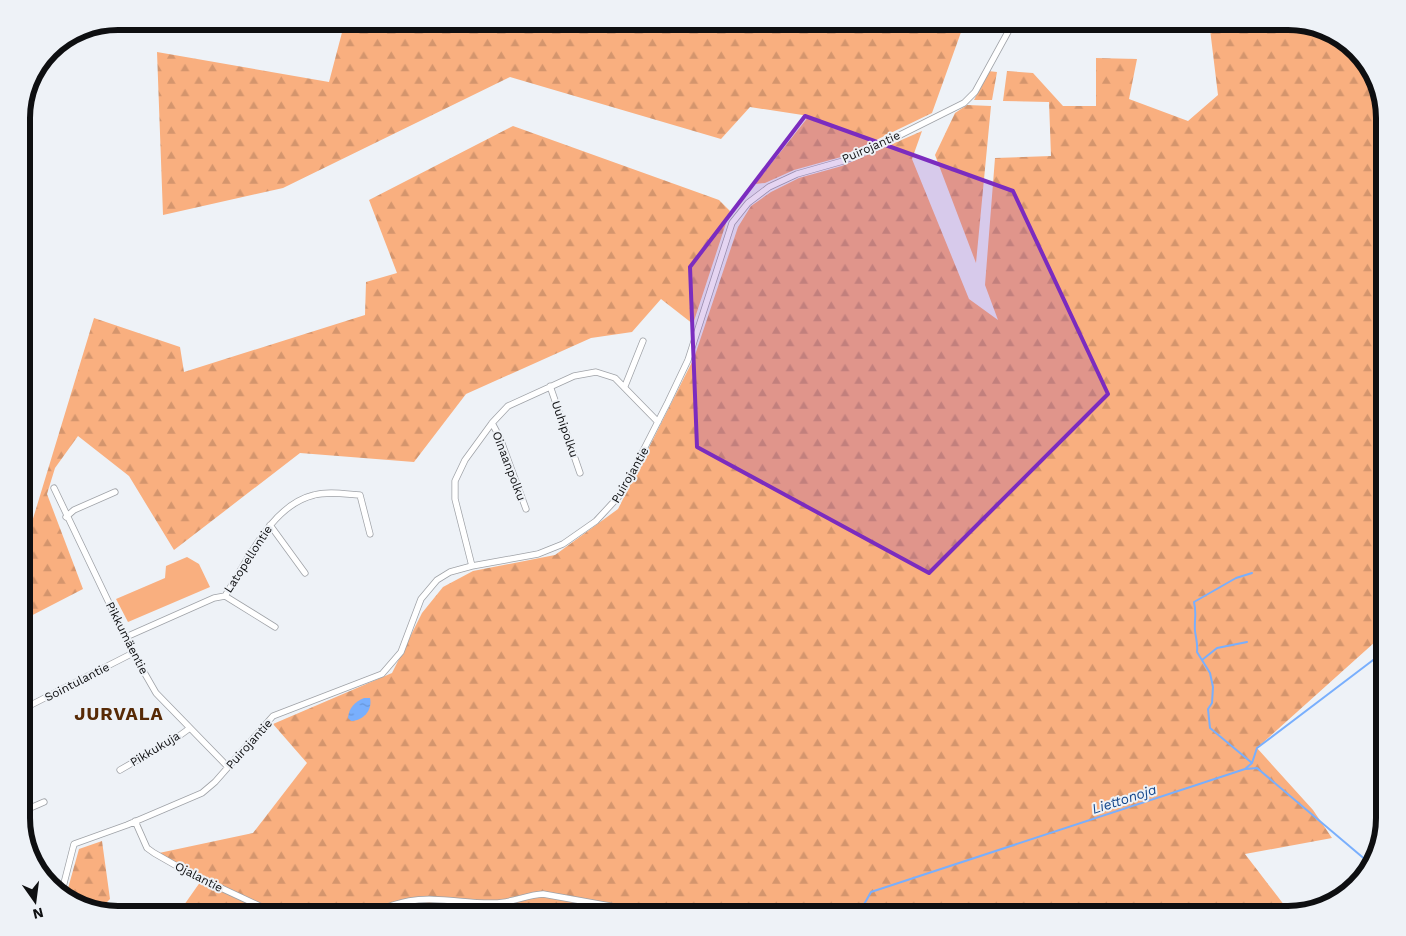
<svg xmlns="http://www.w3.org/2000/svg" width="1406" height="936" viewBox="0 0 1406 936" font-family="'Work Sans',sans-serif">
<defs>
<pattern id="forest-firs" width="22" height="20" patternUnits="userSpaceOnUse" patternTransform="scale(1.25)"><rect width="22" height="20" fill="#f9af7f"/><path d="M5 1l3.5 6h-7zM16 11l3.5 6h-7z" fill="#d4956d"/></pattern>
<pattern id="water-ripples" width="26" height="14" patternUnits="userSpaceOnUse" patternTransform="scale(1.25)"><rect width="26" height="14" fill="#79affd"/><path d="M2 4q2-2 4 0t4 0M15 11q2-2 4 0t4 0" fill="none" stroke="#6795d8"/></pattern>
</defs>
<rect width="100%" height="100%" fill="#eef2f7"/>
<path fill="url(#forest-firs)" d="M345 21H965L932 113 841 157 794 170 765 183 755 184 809 116 750 107 721 139 510 77 283 188 163 215 157 52 329 82Z
M1209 21H1288L1342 38 1375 75 1385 117V633L1257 748 1313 810 1332 838 1245 854 1291 914 422 915 416 909 394 915H177L203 878 159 853 253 833 307 763 273 724 392 673 422 613 443 587 473 571 555 555 618 509 694 358 738 227 751 206 771 192 799 178 842 166 922 131 912 159 969 299 998 320 985 285 995 158 1051 156 1049 102 1003 101 1007 71 1033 73 1063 106H1096V58L1137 59 1129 99 1188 121 1218 95Z
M988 71 997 72 992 100H974Z
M967 105 991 106 976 263 935 155 955 113Z
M513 126 719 200 730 211 693 324 661 299 632 332 591 338 466 394 414 462 300 453 174 550 129 476 78 436 55 468 47 494 83 589 21 621V530L32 522 94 318 180 347 184 372 365 315 366 282 397 273 369 200Z
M102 841 110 899 100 909 65 899 79 849Z
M151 904 168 915H138Z"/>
<path fill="#f9af7f" d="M187 557 199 564 210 587 128 622 116 599 165 578 166 566Z"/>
<path fill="url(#water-ripples)" d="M364 698H370C373 711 362 721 351 721L348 718C349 707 355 702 364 698Z"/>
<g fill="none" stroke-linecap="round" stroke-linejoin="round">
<path stroke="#79affd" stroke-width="2" d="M1252 573 1236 578 1194 602C1197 614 1194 620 1195 631 1196 639 1198 644 1197 652L1210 673 1213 687 1212 703 1208 709 1210 728 1252 763
M1202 660 1217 648 1247 642
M1246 769 1257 768 1367 861V873
M841 915 862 908 871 892 1245 769 1252 763 1257 748 1385 651"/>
<g stroke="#9fa2a7" stroke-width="7">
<path id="minor" d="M550 386 580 473
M625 386 643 341
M492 423 500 438 526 509
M54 488 133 653 156 693 228 767
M66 517 74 510 115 492
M270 525 305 573
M472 566 455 499V481L465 460 492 423 508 406 574 376 596 372 615 378 658 422
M225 596 275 627
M126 637 214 598 225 596C247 562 271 505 314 495 328 491 345 494 360 495L370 534
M21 710 133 653
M120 770 179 736 190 728
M21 812 44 802
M135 821 147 848 154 853 189 873 279 915
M61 895 74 844 127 825 202 793 215 782 273 716 382 674 401 652 421 599 437 580 450 572 472 566 538 554 563 544 596 521 621 494 668 402 688 360 732 223 748 203 769 187 797 174 843 161 880 145 964 103 975 92 1014 21
M364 915C379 910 393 904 409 901 436 896 466 904 494 903 512 903 526 895 543 894L627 909 645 915"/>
</g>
<use href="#minor" stroke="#fff" stroke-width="5.5"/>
</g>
<path fill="#7b2cbf" fill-opacity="0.2" stroke="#7b2cbf" stroke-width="4" stroke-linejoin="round" d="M805 116 1013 191 1108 394 929 573 697 447 690 267Z"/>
<g text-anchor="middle" stroke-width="4" stroke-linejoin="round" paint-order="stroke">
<g font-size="12" fill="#0e0f11" stroke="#eef2f7">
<text transform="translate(871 147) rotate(-24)" y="4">Puirojantie</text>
<text transform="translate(565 429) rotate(71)" y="4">Uuhipolku</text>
<text transform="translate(509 466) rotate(69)" y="4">Oinaanpolku</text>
<text transform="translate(630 475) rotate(-60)" y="4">Puirojantie</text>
<text transform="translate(248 559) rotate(-57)" y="4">Latopellontie</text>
<text transform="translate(127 638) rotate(63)" y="4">Pikkumäentie</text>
<text transform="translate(77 682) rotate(-27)" y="4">Sointulantie</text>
<text transform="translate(249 744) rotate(-48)" y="4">Puirojantie</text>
<text transform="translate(155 749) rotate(-31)" y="4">Pikkukuja</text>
<text transform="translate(199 877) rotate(27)" y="4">Ojalantie</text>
</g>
<g font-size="14" font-style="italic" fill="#14478b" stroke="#eef2f7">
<text transform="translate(1124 799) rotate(-18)" y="5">Liettonoja</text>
</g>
<g font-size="18" font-weight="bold" letter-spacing="1" fill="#572a06" stroke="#eef2f7">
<text x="119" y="720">JURVALA</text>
</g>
</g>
<path d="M0 0H1406V936H0ZM118 30H1288A88 88 0 0 1 1376 118V818A88 88 0 0 1 1288 906H118A88 88 0 0 1 30 818V118A88 88 0 0 1 118 30Z" fill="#eef2f7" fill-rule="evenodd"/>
<path fill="none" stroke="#0e0f11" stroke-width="6" d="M118 30H1288A88 88 0 0 1 1376 118V818A88 88 0 0 1 1288 906H118A88 88 0 0 1 30 818V118A88 88 0 0 1 118 30Z"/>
<g transform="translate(35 901) rotate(166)" stroke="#eef2f7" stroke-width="4" paint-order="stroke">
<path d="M0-4L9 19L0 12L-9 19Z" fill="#0e0f11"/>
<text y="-8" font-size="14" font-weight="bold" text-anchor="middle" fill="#0e0f11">N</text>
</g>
</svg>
